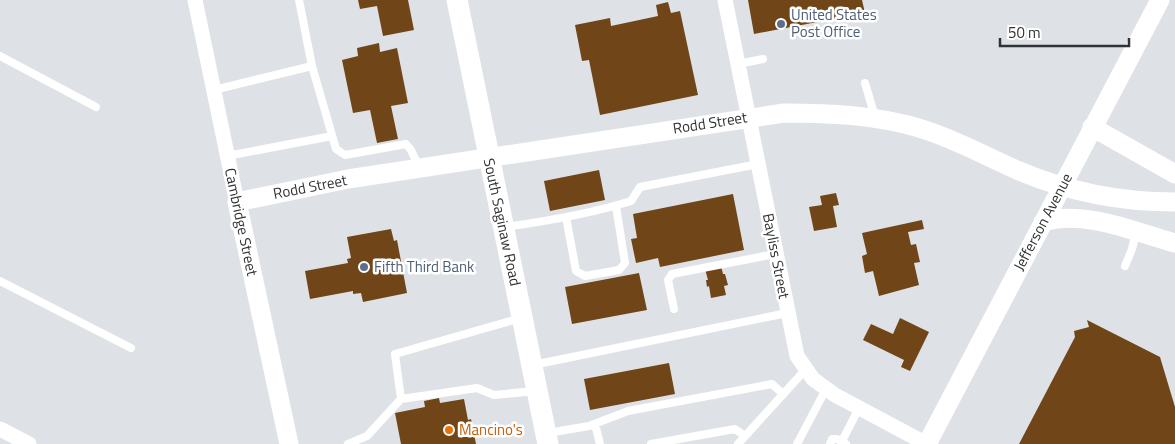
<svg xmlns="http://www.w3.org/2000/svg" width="1175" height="444" viewBox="0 0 1175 444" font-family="'Titillium Web',sans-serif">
<rect width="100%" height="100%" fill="#dee2e7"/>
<path fill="#704518" d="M358 0H408L414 30 383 36 377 6 360 9Z
M748 0H862L865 13 754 34Z
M668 2 671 13 680 11 698 95 600 115 589 60 582 61 575 25 610 18 611 26 658 16 656 5Z
M379 43 380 52 397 48 408 103 391 106 398 139 377 143 370 110 353 113 342 60 358 56 357 48Z
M599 170 605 200 550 211 544 181Z
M836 193 839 205 833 206 837 227 814 231 809 207 822 205 820 196Z
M733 194 744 250 660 267 658 258 636 263 631 239 637 238 633 214Z
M922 220 924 229 908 232 911 245 916 244 920 262 914 263 919 285 879 296 873 271 865 273 862 256 867 254 862 233Z
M391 229 394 241 397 240 407 293 363 302 361 293 353 294V291L310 299 305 271 348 263 347 259 351 258 347 237Z
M721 266 723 274H725L728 285 724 286 726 295 711 298 709 286 707 287 706 280H708L705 269Z
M639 273 647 310 572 324 565 287Z
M900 318 929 332 910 371 901 367 904 360 863 340 871 324 893 334Z
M1087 320 1160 357 1175 407V444H1019L1075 337 1074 331 1089 327Z
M669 363 675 394 590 410 584 379Z
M439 398 440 403 464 399 468 420 471 419 476 444H401L395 413 425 407 424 401Z"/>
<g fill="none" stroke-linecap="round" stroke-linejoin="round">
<path stroke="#fff" stroke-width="8" d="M299 0 312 66
M0 56 96 107
M738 64 763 59
M865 83 875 117
M214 90 312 66 336 149 345 155 406 144 411 150 419 167
M227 156 332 136
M566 217 576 271 585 276 619 270 625 263 616 206
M505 227C548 221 590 214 631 201L640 187 758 164
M1125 266 1132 249 1136 232
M0 281 131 348
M674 309 668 280 672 274 775 254
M521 318 395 354 401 399 477 388 494 395 535 391
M533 365 787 313
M595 424 600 444
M548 433 589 426 628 411 772 384 783 394
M842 441 859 408
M348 444 367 436 401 399
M651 444 735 429 745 436
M738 444 806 369
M797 444 826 389
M830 444 832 439H837L846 444"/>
<path stroke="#fff" stroke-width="15" d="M195 0 237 202
M725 0 797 356 813 379 835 395 927 444
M0 429 29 444"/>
<path stroke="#fff" stroke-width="19" d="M1092 127 1175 174
M1043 222C1084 209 1135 232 1175 243
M289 444 237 202 348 179 784 113C830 113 875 115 919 128 953 138 985 156 1017 170 1068 192 1119 202 1175 202
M927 444 1160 0"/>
<path stroke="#fff" stroke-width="21" d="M457 0 548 444"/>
</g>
<g fill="#5c6f8a" stroke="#fff" stroke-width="2">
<circle cx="781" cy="24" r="5"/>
<circle cx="364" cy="267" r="5"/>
</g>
<circle fill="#e8710a" stroke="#fff" stroke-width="2" cx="449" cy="430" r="5"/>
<g text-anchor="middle" stroke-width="5" stroke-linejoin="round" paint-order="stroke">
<g font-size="15" fill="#4e5e75" stroke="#fff" text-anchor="start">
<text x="791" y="20">United States<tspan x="791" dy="17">Post Office</tspan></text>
<text x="374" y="272">Fifth Third Bank</text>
</g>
<g font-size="15" fill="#313234" stroke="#fff">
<text transform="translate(710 123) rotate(-9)" y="5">Rodd Street</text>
<text transform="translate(310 187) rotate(-11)" y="5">Rodd Street</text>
<text transform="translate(241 222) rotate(78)" y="5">Cambridge Street</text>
<text transform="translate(502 222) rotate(78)" y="5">South Saginaw Road</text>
<text transform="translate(1043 222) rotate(-62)" y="5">Jefferson Avenue</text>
<text transform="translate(776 256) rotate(79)" y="5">Bayliss Street</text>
</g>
<g font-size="15" fill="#c56008" stroke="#fff" text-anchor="start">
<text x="459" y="435">Mancino's</text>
</g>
</g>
<path d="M1000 38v8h129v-8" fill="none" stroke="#313234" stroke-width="2.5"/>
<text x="1008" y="38" font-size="15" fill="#313234" stroke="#ffffff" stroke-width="4" paint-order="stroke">50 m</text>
</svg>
